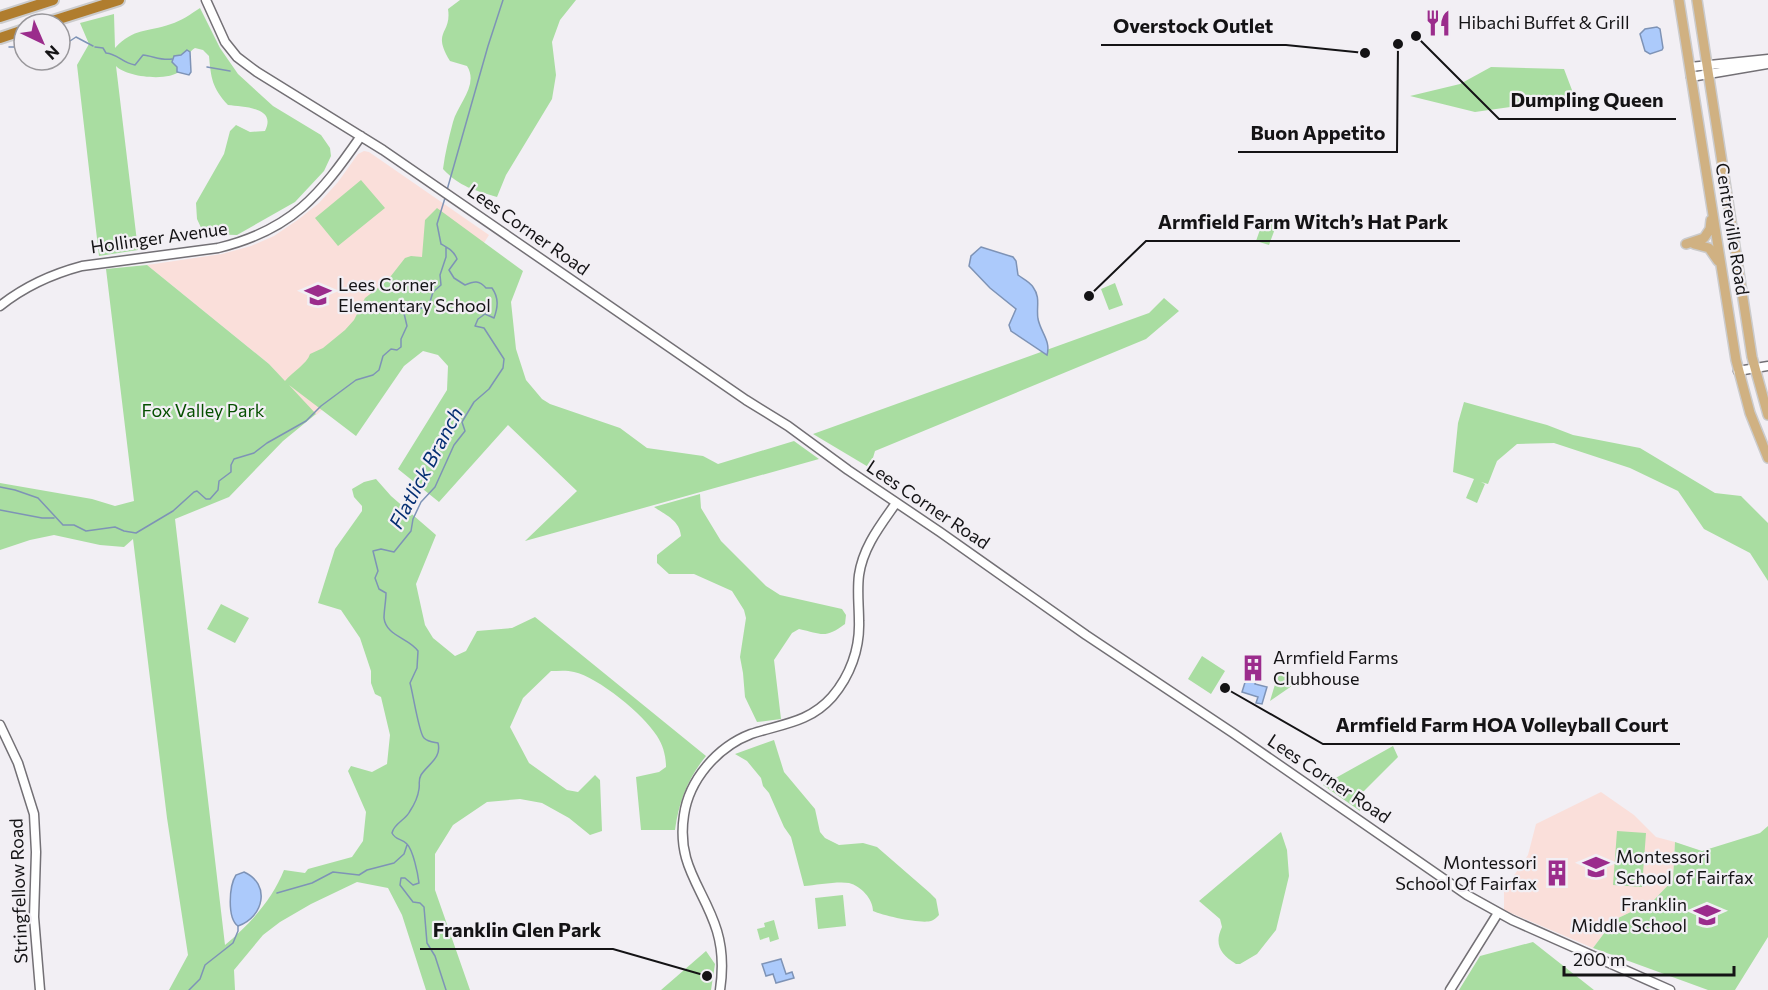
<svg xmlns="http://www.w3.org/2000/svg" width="1768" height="990" viewBox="0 0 1768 990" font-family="Commissioner,sans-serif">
<rect width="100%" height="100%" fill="#f2eff4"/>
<path fill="#fadfda" d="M364 151 369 152 489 235 422 340 349 388 316 415 269 364 147 265 222 254 251 246 274 236 299 219 319 203 338 182 358 154Z
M1601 792 1634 815 1656 837 1675 842 1673 880 1652 902 1614 920 1593 948 1504 910V890L1528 855 1536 824Z"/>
<path fill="#a9dda1" d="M460 0H576L560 20 552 42 556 75 552 99 506 175 497 197C474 190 460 187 443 169 445 153 449 137 453 122 458 104 479 85 467 66L450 61C431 30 452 35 448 9Z
M200 8 220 48 238 74 273 106 321 135 330 148 331 156 324 171 295 202 237 235 204 234 197 219 196 203 224 154 230 131 236 125 250 132 265 131C277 107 244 107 228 105 212 88 211 78 209 56L203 50 195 48C184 55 188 64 180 71 168 82 126 77 116 66L138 250 99 256 77 65 89 44 80 23 114 14 115 48C135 27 146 33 171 24 181 21 191 14 200 8Z
M1491 67 1564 69 1575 98 1475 112 1410 96 1460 84Z
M361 180 385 208 338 246 315 218Z
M437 208 523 271 511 302 516 349 526 380 542 399 550 404 620 428 647 448 703 456 718 464 794 441 819 459 525 541 577 491 508 425 439 502 398 469 447 390 448 366 438 355 423 351 404 366 356 436 289 385 316 414 283 441 229 497 175 519 225 945C250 924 272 900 284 870L305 873 308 869 352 857 363 841 366 812 348 771 351 766 372 772 387 764 390 735 381 697 375 694 371 683V671L360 638 341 610 318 603 335 549 362 511V506L354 497 352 489 364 482 376 479 391 496 436 535 416 584 425 625 433 638 455 656 466 651 477 631 512 628 535 617 706 756C688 778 679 801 675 830H641L636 777 659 772 666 767C666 756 663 745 657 736 644 715 598 677 574 672 567 670 558 671 551 671L523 698 510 727 529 763 567 790 578 792 595 775 600 780 602 831 590 835 569 818 542 803 520 799 487 802 453 825 435 854V890L470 990H426L402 915 388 888 357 882 311 904 280 922 263 935 234 970 235 990H169L188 955 167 818 133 539 124 547 100 545 54 535 30 540 0 550V483L92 499 115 506 134 501 106 269 147 265 269 364 285 381C292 372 307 364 310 354L323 348 345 330 354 320 365 298 387 281 405 258 411 256 422 257 425 220Z
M1263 221 1276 226 1269 245 1256 241Z
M1115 283 1123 305 1109 310 1101 289Z
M1164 298 1179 311 1146 339 875 451 870 468 813 434 1149 313Z
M1464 402 1547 425 1573 435 1640 448 1715 493 1741 496 1768 523V581L1750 553 1704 529 1678 491 1630 468 1554 443 1517 444 1497 461 1488 484 1481 482 1485 484 1477 503 1466 498 1474 479 1453 472 1458 423Z
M700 494 701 508 721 541 766 586 780 595 842 609 846 615 845 624C825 639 822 634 799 629L792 633 774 660 781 719 757 722 745 697 743 673 740 657 746 618 744 610 732 591 694 574H669L657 563V555L681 536C680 521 666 515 654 507Z
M221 604 249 618 235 643 207 629Z
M1202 656 1225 671 1211 694 1188 679Z
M1279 671 1300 677 1299 681 1270 701Z
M774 740 784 772 815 809 820 832 825 838 839 845 863 843 877 847 930 893 936 899 939 915C937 917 934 920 931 921 921 924 884 916 873 911 873 899 861 886 849 883 838 881 816 885 804 886L791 837 784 827 769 793 763 786 761 778 747 761 735 754Z
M1393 746 1398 757 1363 792 1360 811 1323 785Z
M1768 826V937L1735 990H1708L1593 948 1614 920 1652 902 1673 880 1675 842 1702 851 1760 833Z
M1617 831 1646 833 1642 887 1613 885Z
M1281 832 1287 850 1289 876 1276 930 1257 954 1240 964H1236C1220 954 1214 944 1222 927L1220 919 1199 901Z
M843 895 846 926 818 929 815 898Z
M774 920 779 939 770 942 769 937 760 940 757 929 765 927 764 923Z
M1533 942 1594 990H1459L1480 956Z
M706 951 715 964 711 990H661Z"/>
<path fill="#accafb" stroke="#7e93b6" stroke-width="1.5" d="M1657 27 1660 29 1663 48 1662 50 1650 54 1645 51 1640 34 1645 29Z
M187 50 190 52 191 72 189 75 177 72V67L172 62 174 56 181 55Z
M981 247 1013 257 1016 261 1018 275C1023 279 1029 281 1033 287 1041 298 1036 307 1038 319 1041 333 1051 341 1047 355L1011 331 1009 325 1016 309 990 288 969 266 971 256Z
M1247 676 1256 679 1255 684 1267 687 1262 704 1256 703 1258 697 1242 692Z
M244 872C271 884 264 917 238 926 227 918 229 886 236 875Z
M781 959 786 974 792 972 794 978 776 983 773 974 766 976 762 964Z"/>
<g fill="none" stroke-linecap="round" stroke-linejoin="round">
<path stroke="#7e93b6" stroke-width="1.5" d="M60 41H70L76 37 93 46
M9 47H24
M95 47 103 48 106 53C118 54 122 63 135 65L143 55C153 56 162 61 172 59
M207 67 230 71
M447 190 488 46 503 0
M445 198 437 224 441 244C448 248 454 251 457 259L449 270 454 278 465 285C474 281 479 280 486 288H492C499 298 498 307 494 318L485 314 478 319 475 326 484 328 504 359 503 368 489 389 474 402 462 422 465 431 454 445 435 487 421 502 413 519 411 531 394 552 381 549 373 551 378 571 375 578 379 589 386 593C386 601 384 610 384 618 386 636 409 638 418 651L417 668 410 683C413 693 419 734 424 738 428 742 433 742 438 743 442 758 428 764 421 775 418 780 420 784 419 789 418 796 414 805 410 811 406 820 394 823 392 833 396 841 402 838 407 844 413 850 418 874 419 883L413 885 405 878H401L400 885 413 902 420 903 424 907 427 943 435 956 446 990
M0 487 15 490 38 498 63 525H74L86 531 115 527 124 531 136 533 173 511 194 492 197 491 206 499H210L218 490 219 481 231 472V465L234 459 254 453 267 443 306 421 321 406 356 380 373 375 379 370 383 356 391 349 397 350 401 347V339L407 326 403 309 408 305 419 309 429 305 433 292 441 285 440 275 446 257V247
M0 510 42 518H54
M277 893 312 883 333 872 359 875 367 870 394 863 404 854 407 845
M189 990 200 979 205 965 233 943 238 931V926"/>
<g stroke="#737075" stroke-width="11">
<path id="secondary" d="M206 0 225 42 237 57 257 72 383 150 746 400 788 426 848 470 940 532 1086 635 1233 733 1467 895 1512 920 1670 990
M1690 67 1768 59
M1691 77 1768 64
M0 306C25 286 52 274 82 266L218 248C292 230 320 195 361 136
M1738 371 1768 366
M0 725 18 763 34 814 36 852 34 917 40 990
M720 990C723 970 723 951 717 931 704 888 676 866 684 815 689 780 717 747 751 734 781 724 809 723 832 697 850 676 860 649 859 621 859 606 857 591 859 575 863 547 880 526 896 503
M1450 990 1498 913"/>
</g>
<g stroke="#cbcbcc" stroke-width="12">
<path id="primary" d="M1679 0 1736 360 1750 413 1768 458
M1697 0 1752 357 1768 415
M1686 244 1704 238 1710 229 1711 220
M1694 244 1709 248 1718 261"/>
</g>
<g stroke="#cbcbcc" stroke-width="14">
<path id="highway" d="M0 17 53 0
M43 24 119 0
M0 38 24 30"/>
</g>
<use href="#secondary" stroke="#fff" stroke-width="8"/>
<use href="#primary" stroke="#d0b182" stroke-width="9"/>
<use href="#highway" stroke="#b07d2e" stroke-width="10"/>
</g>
<defs>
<g id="restaurant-bare" transform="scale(2.07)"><path d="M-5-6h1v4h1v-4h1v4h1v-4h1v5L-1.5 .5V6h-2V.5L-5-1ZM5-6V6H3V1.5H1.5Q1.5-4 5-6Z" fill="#9b2c8c" stroke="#f2eff4" stroke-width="2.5" paint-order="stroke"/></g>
<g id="school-bare" transform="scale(2.07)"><path d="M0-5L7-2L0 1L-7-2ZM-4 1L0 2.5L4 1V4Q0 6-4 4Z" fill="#9b2c8c" stroke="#f2eff4" stroke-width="2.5" paint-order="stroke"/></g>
<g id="building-bare" transform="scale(2.07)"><path d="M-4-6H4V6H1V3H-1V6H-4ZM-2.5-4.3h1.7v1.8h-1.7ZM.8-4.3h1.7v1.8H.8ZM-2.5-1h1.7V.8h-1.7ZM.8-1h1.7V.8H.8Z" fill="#9b2c8c" stroke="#f2eff4" stroke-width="2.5" paint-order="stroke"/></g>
</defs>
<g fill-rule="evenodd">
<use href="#restaurant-bare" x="1438" y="23"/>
<use href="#school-bare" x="318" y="295"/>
<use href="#building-bare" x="1253" y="668"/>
<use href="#school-bare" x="1596" y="867"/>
<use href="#building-bare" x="1557" y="873"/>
<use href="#school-bare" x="1707" y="915"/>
</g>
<g text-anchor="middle" stroke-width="4.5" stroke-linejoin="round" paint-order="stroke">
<g font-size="18" fill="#141315" stroke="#f2eff4" text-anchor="start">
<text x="1458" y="29">Hibachi Buffet &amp; Grill</text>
<text x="338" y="291">Lees Corner<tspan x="338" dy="21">Elementary School</tspan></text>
<text x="1273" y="664">Armfield Farms<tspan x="1273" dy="21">Clubhouse</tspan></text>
<text x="1616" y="863">Montessori<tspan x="1616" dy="21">School of Fairfax</tspan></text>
<text x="1537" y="869" text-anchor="end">Montessori<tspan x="1537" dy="21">School Of Fairfax</tspan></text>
<text x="1687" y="911" text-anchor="end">Franklin<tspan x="1687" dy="21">Middle School</tspan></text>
</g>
<g font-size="18" fill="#141315" stroke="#f2eff4">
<text transform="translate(1732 229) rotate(81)" y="6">Centreville Road</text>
<text transform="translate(528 230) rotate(35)" y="6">Lees Corner Road</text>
<text transform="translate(159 238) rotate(-8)" y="6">Hollinger Avenue</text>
<text transform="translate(928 505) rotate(34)" y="6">Lees Corner Road</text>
<text transform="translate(1329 779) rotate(34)" y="6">Lees Corner Road</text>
<text transform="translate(19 891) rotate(-92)" y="6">Stringfellow Road</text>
</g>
<g font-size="18" fill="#064f00" stroke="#f2eff4">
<text x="203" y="417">Fox Valley Park</text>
</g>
<g font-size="20" font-style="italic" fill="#052f73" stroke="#f2eff4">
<text transform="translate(426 468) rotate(-62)" y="7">Flatlick Branch</text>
</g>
</g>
<path fill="none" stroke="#141315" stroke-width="2" d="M1365 53L1286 45H1101M1416 36L1499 119H1676M1398 44L1397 152H1238M1089 296L1146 241H1460M1225 688L1323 744H1680M707 976L613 949H420"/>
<g fill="#141315" stroke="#f2eff4" stroke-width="2">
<circle cx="1365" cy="53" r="6"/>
<circle cx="1416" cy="36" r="6"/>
<circle cx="1398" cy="44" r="6"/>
<circle cx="1089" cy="296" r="6"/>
<circle cx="1225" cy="688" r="6"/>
<circle cx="707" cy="976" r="6"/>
</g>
<g font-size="20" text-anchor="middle" font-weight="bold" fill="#141315" stroke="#f2eff4" stroke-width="4.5" stroke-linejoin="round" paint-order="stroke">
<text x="1193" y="33">Overstock Outlet</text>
<text x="1587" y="107">Dumpling Queen</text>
<text x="1318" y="140">Buon Appetito</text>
<text x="1303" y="229">Armfield Farm Witch’s Hat Park</text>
<text x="1502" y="732">Armfield Farm HOA Volleyball Court</text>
<text x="517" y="937">Franklin Glen Park</text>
</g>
<g transform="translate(42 42) rotate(136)"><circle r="28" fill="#f2eff4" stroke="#99979b" stroke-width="1.5"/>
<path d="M0-4.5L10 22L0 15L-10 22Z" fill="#9b2c8c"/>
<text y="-9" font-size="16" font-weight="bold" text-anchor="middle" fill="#141315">N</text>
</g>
<path d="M1564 966v9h170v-9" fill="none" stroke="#141315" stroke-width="3"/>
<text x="1573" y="966" font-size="18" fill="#141315" stroke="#f2eff4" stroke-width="4.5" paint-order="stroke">200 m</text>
</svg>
